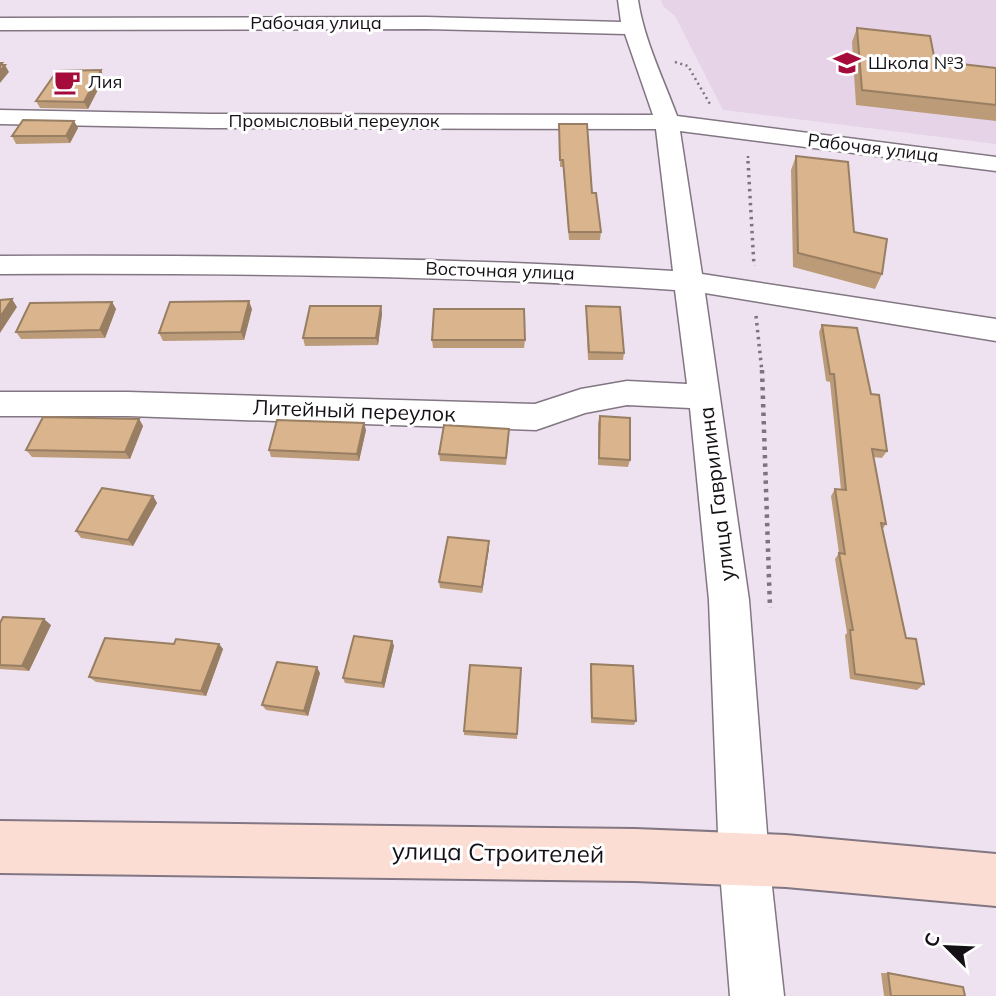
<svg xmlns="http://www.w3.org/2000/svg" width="996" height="996" viewBox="0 0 996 996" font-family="Mulish,sans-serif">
<rect width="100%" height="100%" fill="#efe2f0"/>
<path fill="#e6d3e7" d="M661 0H996V144L723 110 675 16 663 6Z"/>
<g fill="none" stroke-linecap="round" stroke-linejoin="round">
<g stroke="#827683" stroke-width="3">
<path id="street" d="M618 0H638C644 40 663 78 677 116L996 157V171L680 131 702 274 996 319V341L705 293 749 600 769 859 784 996H730L719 859 709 600 690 408 627 405 585 413 536 430 128 416H0V392H128L535 404 581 389 627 381 687 384 675 290C450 275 225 273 0 274V256C225 255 449 257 673 271L656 129 210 128 0 124V110L210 114 653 115 625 34 426 29 0 30V18L426 17 621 22Z"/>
</g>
<g stroke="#827683" stroke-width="4">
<path id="secondary" d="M0 821 635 829 786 835 996 854V906L786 887 635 881 0 873Z"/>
</g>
<path stroke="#7c737c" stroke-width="2.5" stroke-dasharray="2 3.5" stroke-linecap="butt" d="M675 62 688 66 710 104
M748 156V162"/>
<path stroke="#7c737c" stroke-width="3.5" stroke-dasharray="2.5 4.5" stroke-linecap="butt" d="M748 161 754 266
M756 316 762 372"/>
<path stroke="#7c737c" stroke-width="4.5" stroke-dasharray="3.5 5" stroke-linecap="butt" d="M762 370 770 608"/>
<use href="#street" fill="#fff" fill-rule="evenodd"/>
<use href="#secondary" fill="#fcddd4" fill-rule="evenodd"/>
</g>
<path fill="#bb9b78" d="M857 28 935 61 996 68V121L856 105 852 42Z
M101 70 104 78 88 109 40 108 36 101Z
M74 121 78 128 70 143 16 144 12 136Z
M559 124 592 193 601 232 600 240H569L563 167H560Z
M796 156 854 232 882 274 875 289 793 267 791 170Z
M112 302 116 309 105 338 21 339 16 332Z
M381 306 382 314 378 345 305 346 303 338Z
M586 306 624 353 623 360H588L586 314Z
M252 309 244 340 163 341 159 333Z
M822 325 871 394 887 451 882 458 873 457 886 524 882 530 906 638 924 684 917 690 850 679 845 635 847 633 835 559 839 553 831 496 835 489 841 490 830 382 826 381 819 332Z
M432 340H525L524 348H433Z
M600 416 630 460 628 467 598 465V423Z
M139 419 143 426 130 459 32 457 26 450Z
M366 430 359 461 271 457 269 450Z
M509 437 506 465 440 461 439 454Z
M153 496 157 503 133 546 81 538 76 531Z
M489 548 482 593 440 588 439 582Z
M0 623 51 625 29 671 0 669Z
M392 641 394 646 384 688 345 683 343 678Z
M219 644 223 649 206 696 96 682 89 677Z
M591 664 636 721 634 725 591 723 590 669Z
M521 668 517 739 464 735V731Z
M320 673 308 716 266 710 262 705Z
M881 973H888L965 996H884Z"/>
<path fill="#987e62" d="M2 63 4 66 5 65 9 72 0 83V65Z
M101 70 104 78 88 109 84 102Z
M74 121 78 128 70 143 66 136Z
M12 299 17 307 0 333V317Z
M249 301 252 309 244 340 241 332Z
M112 302 116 309 105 338 100 330Z
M381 306 382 314 378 345 376 338Z
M139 419 143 426 130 459 125 452Z
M364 423 366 430 359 461 357 454Z
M153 496 157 503 133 546 128 540Z
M489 541V548L482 593V587Z
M44 619 51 625 29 671 22 666Z
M392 641 394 646 384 688 382 683Z
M219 644 223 649 206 696 201 691Z
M317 667 320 673 308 716 304 711Z"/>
<path fill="#d9b48c" stroke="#987e62" stroke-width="2" d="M857 28 930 36 935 61 996 68V105L862 90Z
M0 63H2L0 65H5L0 71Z
M101 70 84 102 36 101 57 71Z
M23 120 74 121 66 136H12Z
M559 124H587L592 193H596L601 232H569L563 160H560Z
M796 156 848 162 854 232 887 239 882 274 798 253Z
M12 299 0 317V300Z
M249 301 241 332 159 333 170 302Z
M112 302 100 330 16 332 30 303Z
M310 306H381L376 338H303Z
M586 306 620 307 624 353 589 352Z
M434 309H524L525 340H432Z
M822 325 857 328 871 394 879 395 887 451 872 449 886 524 881 523 906 638 916 639 924 684 855 674 850 630H853L839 553 845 554 835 489 846 490 834 374H830Z
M600 416 630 418V460L599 458Z
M43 417 139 419 125 452 26 450Z
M277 420 364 423 357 454 269 450Z
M444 425 509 429 506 458 439 454Z
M102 488 153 496 128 540 76 531Z
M448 537 489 541 482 587 439 582Z
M3 617 44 619 22 666 0 665V623Z
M354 636 392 641 382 683 343 678Z
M105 638 174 644 176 639 219 644 201 691 89 677Z
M277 662 317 667 304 711 262 705Z
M591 664 633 666 636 721 592 718Z
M470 665 521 668 517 734 464 731Z
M888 973 963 987 965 996H891Z"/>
<defs>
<g id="school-bare" transform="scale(2.1)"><path d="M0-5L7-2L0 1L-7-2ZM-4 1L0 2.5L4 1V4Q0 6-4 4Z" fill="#a50b3b" stroke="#fff" stroke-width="2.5" paint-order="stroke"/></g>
<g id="cafe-bare" transform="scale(2.1)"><path d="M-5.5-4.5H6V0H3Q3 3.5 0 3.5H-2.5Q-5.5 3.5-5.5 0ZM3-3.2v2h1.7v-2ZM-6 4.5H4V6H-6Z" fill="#a50b3b" stroke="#fff" stroke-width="2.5" paint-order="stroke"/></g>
</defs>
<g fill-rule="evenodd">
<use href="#school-bare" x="847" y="63"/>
<use href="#cafe-bare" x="67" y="82"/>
</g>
<g text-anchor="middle" stroke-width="6" stroke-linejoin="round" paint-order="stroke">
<g font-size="18" fill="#151015" stroke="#fff">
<text x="316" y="29">Рабочая улица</text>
<text x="334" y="127">Промысловый переулок</text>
<text transform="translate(873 148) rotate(7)" y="6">Рабочая улица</text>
<text transform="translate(500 271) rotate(2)" y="6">Восточная улица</text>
</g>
<g font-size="18" fill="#151015" stroke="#fff" text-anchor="start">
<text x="868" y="69">Школа №3</text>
<text x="88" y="88">Лия</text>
</g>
<g font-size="21" fill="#151015" stroke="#fff">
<text transform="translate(354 411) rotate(2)" y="7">Литейный переулок</text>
<text transform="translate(717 494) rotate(-97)" y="7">улица Гаврилина</text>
</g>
<g font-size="24" fill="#151015" stroke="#fff">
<text transform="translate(498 853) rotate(1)" y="8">улица Строителей</text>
</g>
</g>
<g transform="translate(947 947) rotate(294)" stroke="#ffffff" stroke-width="5" paint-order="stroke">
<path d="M0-5L12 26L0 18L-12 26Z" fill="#151015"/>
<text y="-10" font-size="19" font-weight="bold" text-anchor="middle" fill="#151015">С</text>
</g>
</svg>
